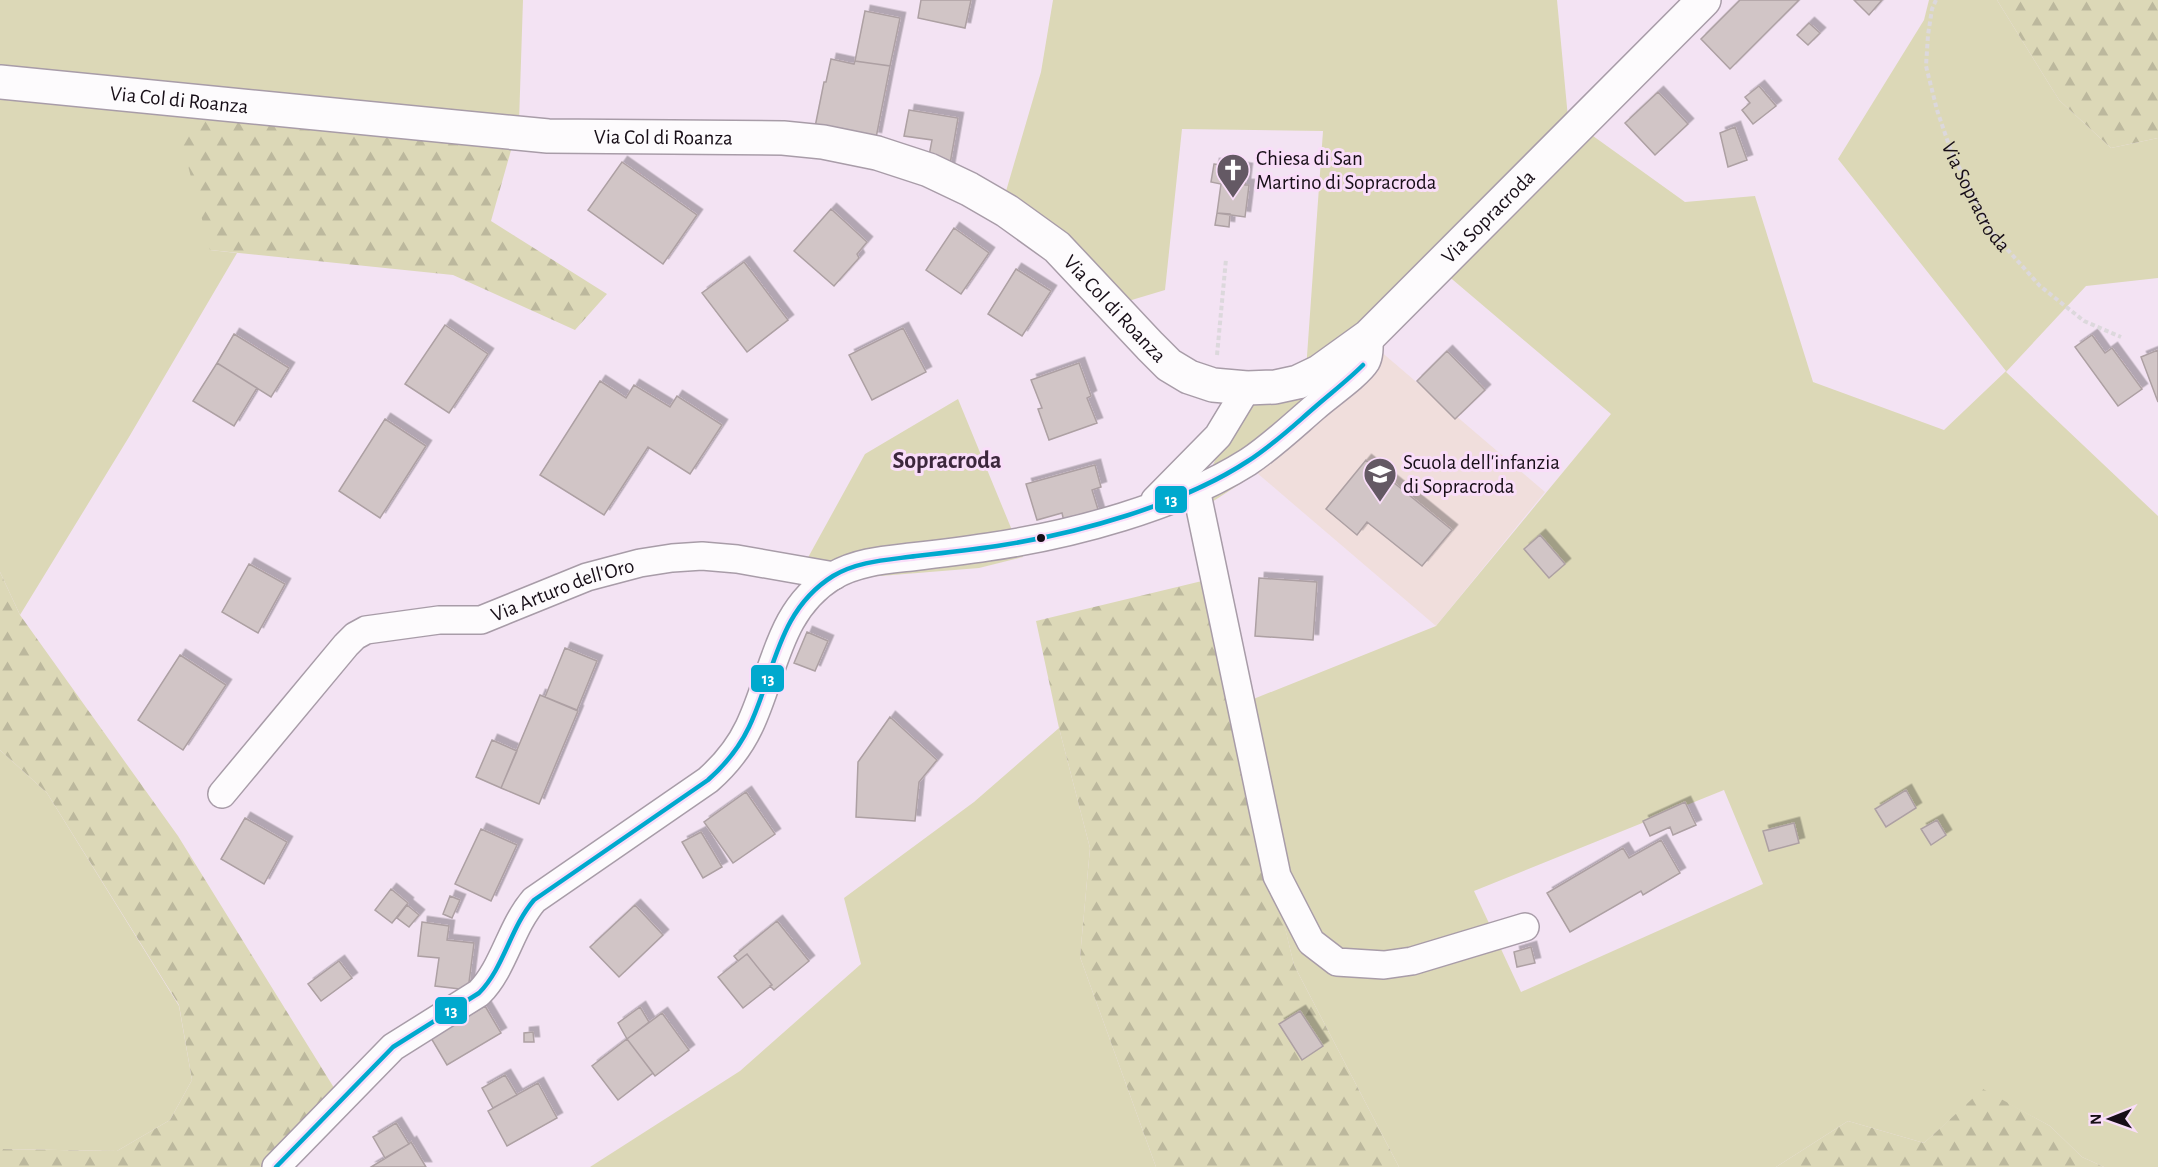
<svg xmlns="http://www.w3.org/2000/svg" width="2158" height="1167" viewBox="0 0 2158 1167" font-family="'Alegreya Sans',sans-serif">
<defs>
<pattern id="forest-firs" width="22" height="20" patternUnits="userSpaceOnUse" patternTransform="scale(1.5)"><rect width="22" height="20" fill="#dcd8b7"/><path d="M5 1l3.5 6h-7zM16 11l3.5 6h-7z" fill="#bcb89d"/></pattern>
<filter id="shadow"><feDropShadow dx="5.5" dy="-5.5" stdDeviation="0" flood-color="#0004"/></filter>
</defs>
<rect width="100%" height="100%" fill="#f3e3f3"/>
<path fill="#f0dedc" d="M1379 350 1545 492 1436 626 1257 473Z"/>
<path fill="#dcd8b7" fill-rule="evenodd" d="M0 0H523L519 122 210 250 237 253 129 437 20 615 0 572Z
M1053 0H1557L1568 118 1685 202 1755 196 1813 382 1944 430 2006 371 1838 159 1924 20 1929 0H1997L2059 100 2111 148 2158 138V278L2086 286 2006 372 2158 516V1167H2104L2082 1157 2050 1126 1983 1090 1924 1143 1848 1121 1776 1167H1399L1294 965 1231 708 1436 626 1611 414 1446 274 1379 350 1257 473 1187 518 1228 434 1261 378 1306 370 1323 131 1182 129 1165 290 1125 302 1004 198 1041 72ZM1724 790 1763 884 1521 992 1474 891Z
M958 399 1023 557 979 568 794 583 865 454Z
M1059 728 1090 848 1080 957 1156 1167H590L740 1071 861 964 844 898 974 802Z
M0 750 47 793 179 1006 192 1080 170 1120 117 1151 0 1149Z"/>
<path fill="url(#forest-firs)" d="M1997 0H2158V138L2111 148 2059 100Z
M167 85 519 122 491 221 607 294 575 330 453 275 210 250Z
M0 572 20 615 178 836 336 1091 270 1167H0V1149L117 1151 170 1120 192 1080 179 1005 47 793 0 750Z
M1202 581 1294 965 1399 1167H1156L1080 957 1090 848 1059 728 1036 621Z
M1983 1089 2050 1126 2082 1157 2104 1167H1776L1848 1121 1924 1143Z"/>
<path fill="#d1c5c6" stroke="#ada0a3" stroke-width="1.5" filter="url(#shadow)" d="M921 0H971L965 28 918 18Z
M1740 0H1799L1730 69 1701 39Z
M1854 0H1882L1869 15Z
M865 11 900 18 890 66 855 61Z
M1809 23 1820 33 1808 45 1797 35Z
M831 59 854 64 855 61 890 66 876 138 815 127 824 82H826Z
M1759 86 1776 106 1753 124 1742 110 1750 103 1745 97Z
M1658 92 1688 124 1655 155 1625 123Z
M909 110 958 118 949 170 927 166 932 140 904 136Z
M1735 127 1747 160 1728 167 1720 133Z
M622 162 697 215 663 264 588 210Z
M1214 164 1247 169 1245 185H1249L1245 217 1217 213 1221 184 1211 182Z
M831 209 867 242 857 254 859 258 834 286 794 251Z
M1217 213 1230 214 1229 227 1215 225Z
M954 228 989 253 961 294 926 270Z
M744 262 788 320 747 352 702 293Z
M1016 269 1051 291 1022 336 988 314Z
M445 325 488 354 449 413 405 384Z
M903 328 926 372 872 400 849 355Z
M234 334 289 368 271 397 217 363Z
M2092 335 2105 353 2112 348 2142 389 2118 406 2075 347Z
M2158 350V402L2141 357Z
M1447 351 1485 390 1455 419 1417 381Z
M217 363 257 388 234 426 193 401Z
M1079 363 1091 396 1087 398 1097 423 1049 440 1038 409 1042 408 1031 380Z
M600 381 626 398 634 385 670 407 677 396 722 425 690 474 648 447 604 515 540 475Z
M385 419 426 446 380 518 339 491Z
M1366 460 1452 530 1422 566 1367 522 1357 535 1326 509Z
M1095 465 1101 487 1092 490 1100 516 1065 526 1062 513 1037 520 1026 484Z
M1540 535 1565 564 1549 578 1524 549Z
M249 564 285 584 258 633 222 612Z
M1259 578 1317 582 1313 640 1255 636Z
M807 632 828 641 815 671 794 663Z
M565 648 597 661 577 710 545 697Z
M180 655 226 685 183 750 138 720Z
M540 695 578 711 539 804 501 788Z
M890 717 937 760 919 782 915 821 856 817 858 762Z
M492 740 517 751 501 788 476 777Z
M1906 790 1916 808 1886 827 1875 809Z
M746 792 775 834 733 863 704 822Z
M1685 802 1696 825 1673 835 1670 827 1650 836 1643 821Z
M245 818 287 842 264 884 221 859Z
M1937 820 1946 835 1931 845 1921 829Z
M1794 823 1799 843 1769 851 1763 831Z
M481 829 517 845 491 901 455 884Z
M701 832 722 867 703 878 682 842Z
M1661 840 1680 873 1643 895 1641 891 1570 932 1547 893 1623 848 1629 858Z
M391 889 408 903 392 923 375 910Z
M450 896 460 900 452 918 443 914Z
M407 905 419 915 409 927 397 918Z
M635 905 663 935 619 977 590 947Z
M777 921 809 961 774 990 770 986 772 985 747 954 738 961 734 956Z
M422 922 449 926 447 940 474 943 468 990 435 986 439 958 418 956Z
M1531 947 1535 963 1517 967 1514 952Z
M747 954 772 985 743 1008 718 977Z
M339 961 352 978 321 1001 308 984Z
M485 1006 501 1033 447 1065 431 1038Z
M640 1007 649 1022 627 1039 618 1023Z
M1300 1011 1323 1046 1302 1060 1279 1024Z
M662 1013 689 1050 655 1076 627 1039Z
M533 1032 534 1042H524V1033Z
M627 1039 653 1073 618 1100 592 1066Z
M505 1075 517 1095 493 1108 482 1088Z
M538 1083 557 1118 507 1146 488 1111Z
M396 1123 409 1144 385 1158 373 1137Z
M411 1142 426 1167H371L409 1144Z"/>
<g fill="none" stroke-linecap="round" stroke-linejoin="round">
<g stroke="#a89ca8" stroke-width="30">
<g id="street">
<path d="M1196 489 1277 876 1311 942 1337 962 1384 965 1412 961 1525 927"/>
<path d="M1155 500 1218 436 1247 388"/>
<path id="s2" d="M222 794 346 645 355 636 366 630 439 620H481L587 577 640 563 672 558 702 556 737 559 834 576"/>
<path d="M276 1167 393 1047 479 993C504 968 510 928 534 900L708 780C725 765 739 748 749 727 775 673 777 611 833 576 857 562 884 560 911 557 937 554 962 551 988 547 1071 535 1177 507 1248 462 1272 446 1293 426 1315 407 1327 396 1358 375 1366 362 1370 355 1369 344 1369 336"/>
</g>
</g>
<g stroke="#a89ca8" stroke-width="36">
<g id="secondary">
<path id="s3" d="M0 82 548 136 783 138 823 142 877 153 929 170 969 189 1007 211 1057 247 1150 346 1169 365 1189 377 1213 385 1247 388 1275 387 1298 382 1319 372 1369 336 1704 0"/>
</g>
</g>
<g stroke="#dcd8dc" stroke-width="4" stroke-dasharray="4.5 3" stroke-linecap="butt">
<path id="s1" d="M1936 0 1932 9 1928 35 1926 66 1937 110 1951 151 1990 230 2040 286 2084 321 2121 337"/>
<path d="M1217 355 1226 259"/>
</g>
<use href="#street" stroke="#fdfbfd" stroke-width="27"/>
<use href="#secondary" stroke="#fdfbfd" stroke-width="33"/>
<g stroke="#f9ddf9" stroke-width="9">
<path id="bus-1" d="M276 1167 393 1047 479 993C504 968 510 928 534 900L708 780C725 765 739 748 749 727 775 673 777 611 833 576 858 561 887 560 916 556 943 553 970 550 997 546 1076 534 1181 505 1248 461 1272 446 1293 426 1315 407 1331 393 1348 380 1363 365"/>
</g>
<use href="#bus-1" stroke="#00a9ce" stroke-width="4.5"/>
</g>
<defs>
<g id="church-pin" transform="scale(1.725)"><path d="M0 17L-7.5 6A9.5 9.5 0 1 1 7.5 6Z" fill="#645964" stroke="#f9ddf9"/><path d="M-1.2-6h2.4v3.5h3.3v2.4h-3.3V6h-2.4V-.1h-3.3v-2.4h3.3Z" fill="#fff"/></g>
<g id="school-pin" transform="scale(1.725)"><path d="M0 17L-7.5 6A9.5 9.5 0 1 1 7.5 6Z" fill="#645964" stroke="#f9ddf9"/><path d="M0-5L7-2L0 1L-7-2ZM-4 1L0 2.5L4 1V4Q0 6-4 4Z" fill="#fff"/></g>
</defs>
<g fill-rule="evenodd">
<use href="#church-pin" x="1233" y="170"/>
<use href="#school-pin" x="1380" y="474"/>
</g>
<circle fill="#170e17" stroke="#f9ddf9" stroke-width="2" cx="1041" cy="538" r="5"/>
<g text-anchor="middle" stroke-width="6" stroke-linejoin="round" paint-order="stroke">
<g font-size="21" fill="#170e17" stroke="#f9ddf9">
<text dy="7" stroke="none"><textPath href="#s3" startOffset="180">Via Col di Roanza</textPath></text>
<text dy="7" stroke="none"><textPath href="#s3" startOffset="666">Via Col di Roanza</textPath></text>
<text dy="7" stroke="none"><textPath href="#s1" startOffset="208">Via Sopracroda</textPath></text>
<text dy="7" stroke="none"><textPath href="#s3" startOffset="1636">Via Sopracroda</textPath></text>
<text dy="7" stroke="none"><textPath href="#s3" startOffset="1170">Via Col di Roanza</textPath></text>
<text dy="7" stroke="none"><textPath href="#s2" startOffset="422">Via Arturo dell'Oro</textPath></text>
</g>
<g font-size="21" fill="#170e17" stroke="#f9ddf9" text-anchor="start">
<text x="1256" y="165">Chiesa di San<tspan x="1256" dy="24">Martino di Sopracroda</tspan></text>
<text x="1403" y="469">Scuola dell'infanzia<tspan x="1403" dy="24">di Sopracroda</tspan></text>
</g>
<g font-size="24" font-weight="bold" fill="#3c273c" stroke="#f9ddf9">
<text x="947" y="468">Sopracroda</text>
</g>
</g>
<g stroke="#f9ddf9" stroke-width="2">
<rect x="1154" y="485" width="34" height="29" rx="6" fill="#00a9ce"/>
<rect x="750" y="664" width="35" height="29" rx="6" fill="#00a9ce"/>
<rect x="434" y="996" width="34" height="29" rx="6" fill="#00a9ce"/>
</g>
<g font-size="16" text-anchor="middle" font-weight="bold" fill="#fff">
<text x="1171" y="505">13</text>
<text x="768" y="684">13</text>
<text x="451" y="1016">13</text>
</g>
<g transform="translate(2110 1119) rotate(269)" stroke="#f9ddf9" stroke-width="4.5" paint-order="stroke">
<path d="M0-4.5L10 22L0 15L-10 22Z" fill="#170e17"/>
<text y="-9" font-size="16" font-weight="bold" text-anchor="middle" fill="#170e17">N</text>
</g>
</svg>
